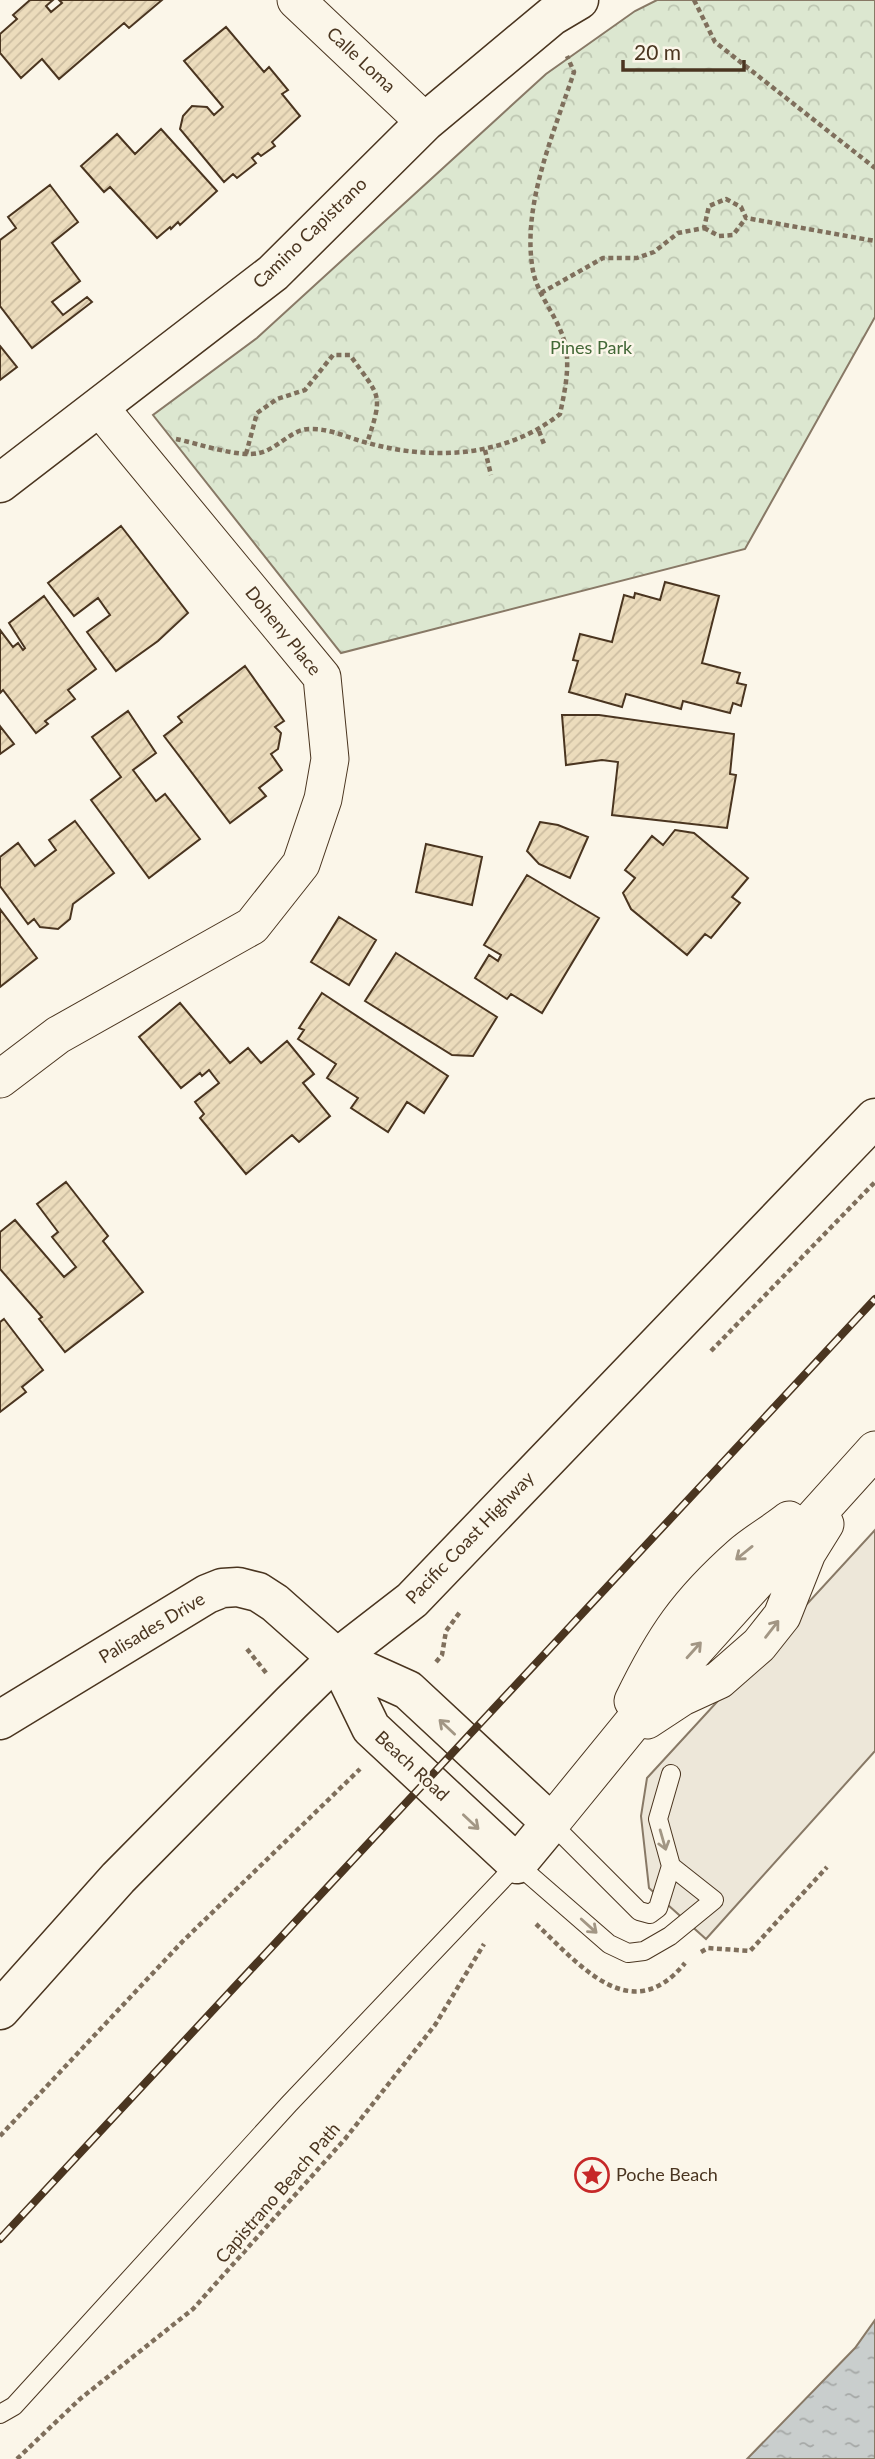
<svg xmlns="http://www.w3.org/2000/svg" width="875" height="2459" viewBox="0 0 875 2459" font-family="Lato,sans-serif">
<defs>
<pattern id="park-crowns" width="20" height="18" patternUnits="userSpaceOnUse" patternTransform="scale(1.75)"><rect width="20" height="18" fill="#dce7d0"/><path d="M2 6a3 3 0 1 1 6 0M12 15a3 3 0 1 1 6 0" fill="none" stroke="#bec7b2"/></pattern>
<pattern id="water-ripples" width="26" height="14" patternUnits="userSpaceOnUse" patternTransform="scale(1.75)"><rect width="26" height="14" fill="#c9cecd"/><path d="M2 4q2-2 4 0t4 0M15 11q2-2 4 0t4 0" fill="none" stroke="#a5a8a6"/></pattern>
<pattern id="building-hatch" width="6" height="6" patternUnits="userSpaceOnUse" patternTransform="scale(1.75)"><rect width="6" height="6" fill="#ecdcbc"/><path d="M-1 1l2-2M0 6l6-6M5 7l2-2" fill="none" stroke="#ccbda1"/></pattern>
</defs>
<rect width="100%" height="100%" fill="#fbf6e9"/>
<path fill="url(#park-crowns)" stroke="#887966" stroke-width="2" d="M657 0H875V317L745 549 341 653 153 415 257 338 546 74 635 11Z"/>
<path fill="#ede7d9" stroke="#887966" stroke-width="2" d="M875 1530V1751L706 1939 649 1888 641 1816 647 1778Z"/>
<path fill="url(#water-ripples)" stroke="#887966" stroke-width="2" d="M875 2320V2459H747L855 2348Z"/>
<path fill="url(#building-hatch)" stroke="#4a3520" stroke-width="2" d="M30 0H53L46 6 51 12 62 3 59 0H162L129 28 124 23 59 79 42 59 21 78 0 53V34L17 19 13 15Z
M226 27 264 72 269 67 288 90 282 94 300 116 272 142 275 146 261 156 258 153 252 158 256 163 237 178 233 174 224 182 180 129 183 116 192 106 207 107 214 115 223 107 184 61Z
M161 129 217 191 180 225 178 222 171 229 170 227 157 238 110 187 104 192 81 166 117 134 135 154Z
M50 185 78 222 52 243 80 281 52 302 63 315 87 297 92 302 32 348 0 306V240L16 228 8 217Z
M0 346 17 367 0 380Z
M121 526 188 613 158 641 116 671 87 632 110 615 98 598 74 616 48 583Z
M665 582 719 596 702 663 740 673 737 683 746 685 741 706 733 703 730 713 683 701 681 709 626 694 622 707 569 692 578 661 573 660 580 634 612 642 624 595 634 598 635 593 660 600Z
M44 596 96 669 68 690 75 699 45 721 48 724 36 733 3 690 0 693V630L13 647 18 643 23 650 25 648 9 623Z
M245 666 284 721 275 727 281 733 278 749 271 754 282 770 259 788 266 796 230 823 164 736 182 722 178 717Z
M128 711 156 753 133 770 156 801 165 794 200 839 149 878 91 800 121 777 92 737Z
M562 715H599L734 734 730 774 736 775 727 828 612 815 618 762 602 760 566 765Z
M0 726 14 744 0 754Z
M75 821 114 873 73 904 70 919 58 929 40 927 34 919 28 924 0 886V857L18 843 35 866 56 850 49 840Z
M540 822 558 825 588 837 570 878 539 864 527 851Z
M675 830 694 833 748 878 732 897 740 903 711 938 705 934 687 955 631 909 623 893 635 878 625 870 652 836 663 845Z
M426 844 482 857 472 905 416 892Z
M527 875 599 918 542 1013 511 994 507 999 475 978 489 955 498 961 501 955 484 945Z
M0 909 37 958 0 987Z
M339 917 376 940 349 985 311 962Z
M396 953 497 1017 473 1056 452 1055 365 1001Z
M322 993 448 1076 424 1113 407 1102 388 1132 351 1108 358 1098 327 1078 336 1064 298 1039 304 1030 299 1028Z
M180 1003 230 1063 248 1048 261 1063 287 1041 314 1074 303 1083 330 1116 299 1142 292 1135 246 1174 200 1118 204 1114 195 1102 219 1083 209 1070 202 1076 200 1073 181 1088 139 1037Z
M66 1182 108 1236 103 1241 143 1292 65 1352 39 1319 42 1317 0 1269V1232L15 1220 64 1277 76 1267 52 1237 58 1232 37 1204Z
M4 1319 43 1370 22 1387 26 1392 0 1412V1322Z"/>
<g fill="none" stroke-linecap="round" stroke-linejoin="round">
<g stroke="#4a3520" stroke-width="20">
<path id="lane" d="M551 1823 639 1911 650 1914 658 1908 671 1866 658 1819 671 1774
M0 2414 14 2406 289 2104 517 1864 609 1944 628 1953 644 1951 670 1936 714 1900 671 1866"/>
</g>
<g stroke="#4a3520" stroke-width="39">
<path id="street" d="M296 0 425 122
M0 1079 58 1035 252 926 301 864 323 799 330 759 322 677 99 407
M633 1701C664 1637 688 1602 741 1555 756 1542 774 1532 789 1520
M647 1720 682 1697 719 1680 759 1645 782 1616 807 1553 825 1524
M551 1823 666 1682 875 1450"/>
</g>
<g stroke="#4a3520" stroke-width="41">
<path id="secondary" d="M0 483 273 273 425 122 552 16 579 0
M0 1720 207 1594 222 1588 238 1587 258 1592 275 1603 337 1658 408 1690 551 1823 517 1864 371 1728 337 1658"/>
</g>
<g stroke="#4a3520" stroke-width="41">
<path id="primary" d="M0 2010 118 1878 291 1703 337 1658 412 1600 875 1118"/>
</g>
<path stroke="#7f6f5c" stroke-width="4.5" stroke-dasharray="5 3.5" stroke-linecap="butt" d="M694 0 715 42 875 168
M704 228 719 236 733 235 746 218
M541 293 603 258H637L654 252 678 233 704 228 709 206 726 199 741 207 746 218 875 241
M539 431 544 444
M176 439C197 443 238 458 259 453 278 449 292 428 311 429 332 429 348 438 368 443 433 461 506 457 560 414 565 390 571 364 564 340 557 316 538 296 533 271 521 206 554 133 574 72L567 56
M485 450 491 475
M246 454 257 413 277 399 305 390 333 355H350C380 398 384 392 367 443
M711 1351 875 1182
M247 1649 267 1674
M436 1662 442 1655 446 1631 460 1612
M536 1924C580 1965 631 2029 685 1963
M701 1952 708 1948 750 1951 827 1867
M0 2136 183 1941 360 1769
M17 2459 80 2399 193 2309 345 2139 435 2025 484 1944"/>
<use href="#lane" stroke="#fbf6e9" stroke-width="18"/>
<use href="#street" stroke="#fbf6e9" stroke-width="37"/>
<use href="#secondary" stroke="#fbf6e9" stroke-width="38"/>
<use href="#primary" stroke="#fbf6e9" stroke-width="38"/>
<g stroke="#4a3520" stroke-width="8">
<path id="rail" d="M0 2239 875 1299"/>
</g>
<use href="#rail" stroke="#fbf6e9" stroke-width="5" stroke-dasharray="16" stroke-linecap="butt"/>
</g>
<defs><path id="oneway-shaft" d="M-6 0H5M1.5-3L5.5 0L1.5 3" fill="none" stroke-width="1.6" stroke-linecap="round" stroke-linejoin="round" transform="scale(1.75)"/></defs>
<g stroke="#a29684">
<use href="#oneway-shaft" transform="translate(744 1553) rotate(141)"/>
<use href="#oneway-shaft" transform="translate(772 1629) rotate(-52)"/>
<use href="#oneway-shaft" transform="translate(694 1650) rotate(-48)"/>
<use href="#oneway-shaft" transform="translate(447 1727) rotate(-137)"/>
<use href="#oneway-shaft" transform="translate(471 1822) rotate(43)"/>
<use href="#oneway-shaft" transform="translate(663 1840) rotate(74)"/>
<use href="#oneway-shaft" transform="translate(589 1926) rotate(42)"/>
</g>
<defs>
<g id="sight-ring" transform="scale(1.75)"><circle r="9.5" fill="#fbf6e9" stroke="#c62828" stroke-width="1.5"/><path d="M0-6L1.8-2.2L6-1.7L2.9 1.2L3.7 5.4L0 3.3L-3.7 5.4L-2.9 1.2L-6-1.7L-1.8-2.2Z" fill="#c62828"/></g>
</defs>
<g fill-rule="evenodd">
<use href="#sight-ring" x="592" y="2175"/>
</g>
<g text-anchor="middle" stroke-width="5" stroke-linejoin="round" paint-order="stroke">
<g font-size="18" fill="#4a3520" stroke="#fbf6e9">
<text transform="translate(361 60) rotate(43)" y="6">Calle Loma</text>
<text transform="translate(310 233) rotate(-44)" y="6">Camino Capistrano</text>
<text transform="translate(283 631) rotate(51)" y="6">Doheny Place</text>
<text transform="translate(470 1538) rotate(-46)" y="6">Pacific Coast Highway</text>
<text transform="translate(152 1628) rotate(-31)" y="6">Palisades Drive</text>
<text transform="translate(412 1766) rotate(43)" y="6">Beach Road</text>
<text transform="translate(278 2193) rotate(-49)" y="6">Capistrano Beach Path</text>
</g>
<g font-size="18" fill="#436837" stroke="#fbf6e9">
<text x="591" y="354">Pines Park</text>
</g>
<g font-size="18" fill="#4a3520" stroke="#fbf6e9" text-anchor="start">
<text x="616" y="2181">Poche Beach</text>
</g>
</g>
<path d="M623 60v10h121v-10" fill="none" stroke="#4a3520" stroke-width="3.5"/>
<text x="634" y="60" font-size="21" fill="#4a3520" stroke="#fbf6e9" stroke-width="5" paint-order="stroke">20 m</text>
</svg>
